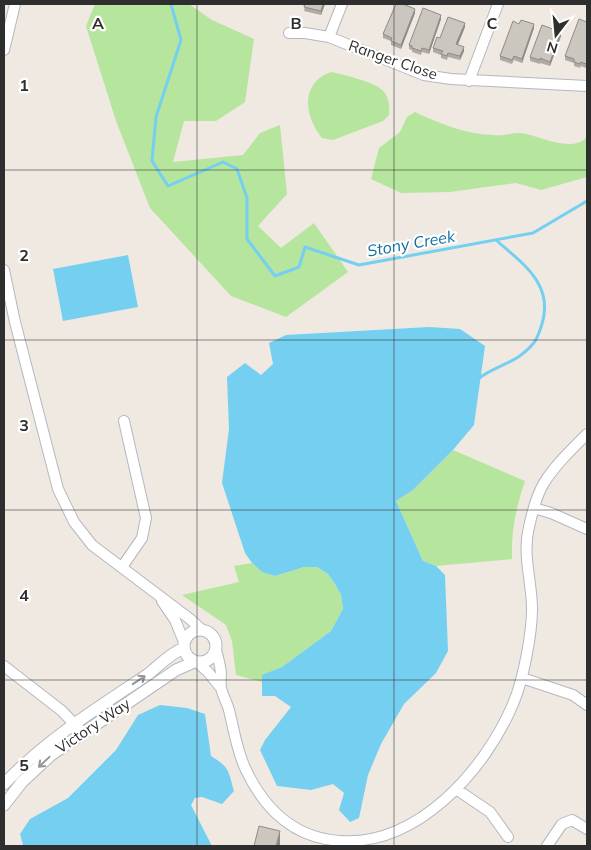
<svg xmlns="http://www.w3.org/2000/svg" width="591" height="850" viewBox="0 0 591 850" font-family="Mulish,sans-serif">
<rect width="100%" height="100%" fill="#efe9e1"/>
<path fill="#b6e59e" d="M95 4H189L212 20 254 39 245 102 216 121H184L173 162 243 155 260 133 280 125 287 194 258 226 281 248 314 223 348 272 286 317 231 296 150 208 116 121 86 26Z
M331 72C342 74 373 82 381 89 389 95 390 106 389 115L383 121 333 140 322 138C304 116 300 83 331 72Z
M415 112C441 124 465 134 493 135 502 136 511 133 520 133 539 135 571 154 587 137V177L541 190 516 183 450 192 401 193 371 179 379 148 400 132 407 117Z
M453 450 525 481C516 508 511 530 512 559L436 566 423 561 396 501 413 490Z
M252 563 262 572 275 576 304 567H317L328 574 335 584 341 595 343 609 331 631 282 667 263 675 262 682 236 675 232 641 226 625 182 595 239 582 234 566Z"/>
<path fill="#75cff0" d="M128 255 138 307 63 321 53 269Z
M429 327 460 329 485 346 474 425 453 450 413 490 396 501 423 561 436 566 445 575 448 651 436 673 404 704 381 744 368 775 359 818 350 822 339 810 344 793 333 784 311 790 277 786 260 750 265 740 291 707 275 696H262V675L282 667 331 631 343 609 341 595 335 584 328 574 317 567H304L275 576 262 572 252 563 245 553 222 483 229 429 227 377 245 363 261 375 273 364 269 343 286 335Z
M160 705 187 708 205 714 211 756C230 768 228 770 234 791L222 804 202 797 195 798 191 805 212 846 23 845 20 834 30 819 68 798 116 750 138 715Z"/>
<g fill="none" stroke-linecap="round" stroke-linejoin="round">
<path stroke="#75cff0" stroke-width="3" d="M171 4 181 40 156 117 152 161 168 186 223 162 237 169 247 198V239L275 276 299 267 305 247 359 265 533 233 587 201
M478 379C491 368 508 365 521 355 535 344 537 340 542 324 554 284 523 264 496 240"/>
<g stroke="#b4b7c1" stroke-width="12">
<path id="minor" d="M289 33H305L329 37 424 75 451 79 587 86
M329 37 342 4
M4 50 15 4
M469 81 498 4
M4 270 15 322 58 489 74 522 92 545 190 619 201 629
M534 508 551 513 587 529
M122 567 142 538 146 518 124 421
M162 601 175 620 184 642
M216 650C218 657 220 665 221 673 221 678 220 683 221 688 223 696 227 703 229 710 234 730 237 752 246 770 265 810 295 838 340 841 418 846 485 770 513 704 523 681 532 634 532 609 532 581 522 555 529 527 532 513 536 496 544 483 555 465 572 449 587 434
M197 662 208 672 221 688
M4 666 62 711 83 733
M522 678 573 695 587 705
M456 789 490 812 508 837
M547 846 562 824 572 820 587 829"/>
</g>
<g stroke="#b4b7c1" stroke-width="13">
<path id="tertiary" d="M184 646a16 16 0 1 1 32 0a16 16 0 1 1-32 0Z
M4 784C46 740 97 708 147 675 159 666 170 653 184 648
M4 805 22 782 51 755 176 670 194 662"/>
</g>
<use href="#minor" stroke="#fff" stroke-width="10"/>
<use href="#tertiary" stroke="#fff" stroke-width="11"/>
</g>
<path fill="#afaba4" d="M300 4H325L321 15 304 11 305 6Z
M415 13 401 49 391 45V41L383 38V34Z
M441 19 429 54 422 52 421 55 412 52V50L409 49V45Z
M587 22V65L586 68 581 66 580 68 574 66V63L565 60V56Z
M465 27 458 45 464 51 460 60 448 57 447 60 441 58V55L433 52V48L440 38Z
M534 28 522 63 514 60 512 64 500 60V56Z
M561 36 550 66 540 63V64L530 61V57Z"/>
<path fill="#8e8b86" d="M323 4H325L321 15V11Z
M415 9V13L401 49V45Z
M441 15V19L429 54V50Z
M465 23V27L456 48V44Z
M534 24V28L522 63V59Z
M561 32V36L550 66V62Z
M464 47V51L460 60V56Z
M280 831V846H276Z"/>
<path fill="#cbc7bf" stroke="#8e8b86" d="M305 4H323L321 11 304 7Z
M396 4H403L415 9 401 45 391 41 392 38 383 34Z
M423 8 441 15 429 50 422 48 421 51 412 48V46L409 45Z
M448 17 465 23 456 44 464 47 460 56 448 53 447 56 441 54 443 51 433 48 437 37 440 38Z
M579 19 587 22V61L586 64 581 62 580 64 574 62V59L565 56Z
M521 20 534 24 522 59 514 56 512 60 500 56 513 21 519 24Z
M542 25 561 32 550 62 540 58V60L530 57Z
M259 826 280 831 276 846H254Z"/>
<defs><path id="oneway-shaft" d="M-6 0H5M1.5-3L5.5 0L1.5 3" fill="none" stroke-width="1.6" stroke-linecap="round" stroke-linejoin="round" transform="scale(1.25)"/></defs>
<g stroke="#969696">
<use href="#oneway-shaft" transform="translate(139 680) rotate(-34)"/>
<use href="#oneway-shaft" transform="translate(44 762) rotate(137)"/>
</g>
<path fill="none" stroke="#2e2e2e" stroke-width="1" stroke-opacity="0.55" d="M197 4V846M394 4V846M4 170H587M4 340H587M4 510H587M4 680H587"/>
<g text-anchor="middle" stroke-width="4.5" stroke-linejoin="round" paint-order="stroke">
<g font-size="15" fill="#2e2e2e" stroke="#fff">
<text transform="translate(393 60) rotate(19)" y="5">Ranger Close</text>
<text transform="translate(93 726) rotate(-34)" y="5">Victory Way</text>
</g>
<g font-size="16" font-style="italic" fill="#0d6fa3" stroke="#fff">
<text transform="translate(411 243) rotate(-10)" y="6">Stony Creek</text>
</g>
</g>
<g font-size="16" text-anchor="middle" font-weight="bold" fill="#2e2e2e" stroke="#fff" stroke-width="4.5" stroke-linejoin="round" paint-order="stroke">
<text x="98" y="29">A</text>
<text x="296" y="29">B</text>
<text x="492" y="29">C</text>
<text x="24" y="91">1</text>
<text x="24" y="261">2</text>
<text x="24" y="431">3</text>
<text x="24" y="601">4</text>
<text x="24" y="771">5</text>
</g>
<rect width="591" height="850" fill="none" stroke="#2e2e2e" stroke-width="10"/>
<g transform="translate(556 35) rotate(196)" stroke="#ffffff" stroke-width="4" paint-order="stroke">
<path d="M0-4L9 19L0 12L-9 19Z" fill="#2e2e2e"/>
<text y="-8" font-size="14" font-weight="bold" text-anchor="middle" fill="#2e2e2e">N</text>
</g>
</svg>
